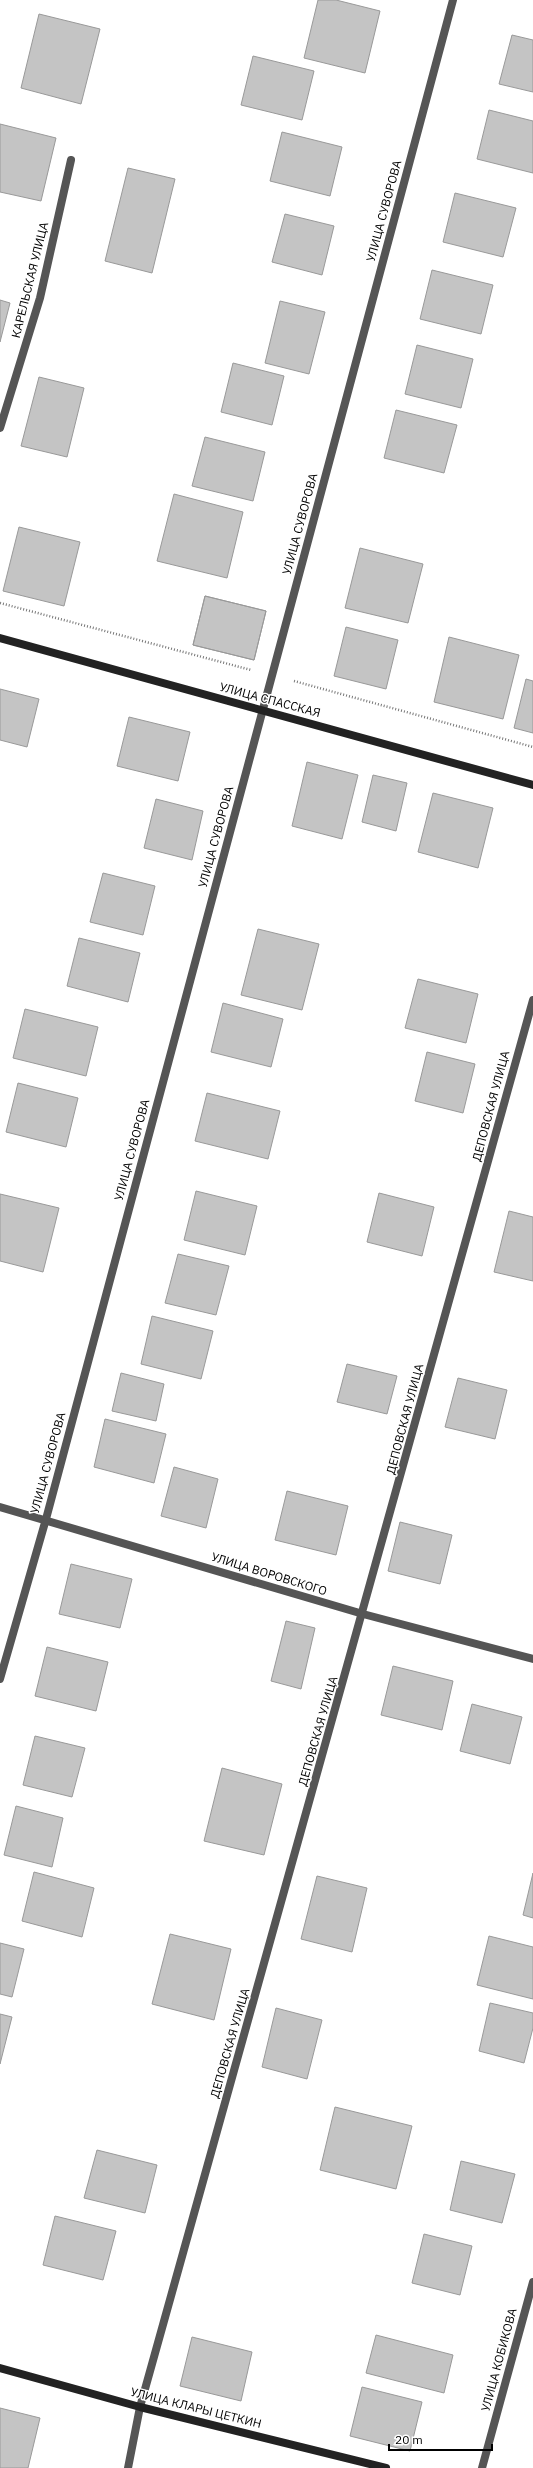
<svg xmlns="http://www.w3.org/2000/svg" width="533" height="2468" viewBox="0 0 533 2468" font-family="'IBM Plex Sans',sans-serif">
<rect width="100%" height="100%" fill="#fff"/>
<path fill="#c4c4c4" stroke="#999" d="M318 0H336L380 11 365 73 304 58Z
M39 14 100 29 81 104 21 88Z
M512 35 533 40V92L499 84Z
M253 56 314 71 302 120 241 105Z
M489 110 533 121V173L477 159Z
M0 124 56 138 41 201 0 192Z
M282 132 342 147 330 196 270 181Z
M128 168 175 179 152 273 105 261Z
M455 193 516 208 503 257 443 242Z
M285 214 334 226 322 275 272 262Z
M432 270 493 285 481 334 420 319Z
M0 300 10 303 0 342Z
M280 301 325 312 309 374 265 363Z
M417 345 473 359 461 408 405 394Z
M233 363 284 376 272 425 221 412Z
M39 377 84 388 67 457 21 446Z
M396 410 457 425 444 473 384 458Z
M205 437 265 452 253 501 192 486Z
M174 494 243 512 227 578 157 561Z
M19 527 80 542 64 606 3 591Z
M360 548 423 564 408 623 345 608Z
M205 596 266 611 254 660 193 645Z
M205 596 266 611 254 660 193 645Z
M346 627 398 640 386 689 334 676Z
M449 637 519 655 503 719 434 702Z
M526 679 533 681V733L514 728Z
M0 689 39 699 27 747 0 740Z
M129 717 190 732 178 781 117 766Z
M307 762 358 775 342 839 292 826Z
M373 775 407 783 396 831 362 822Z
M433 793 493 808 478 868 418 852Z
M156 799 203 811 192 860 144 848Z
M103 873 155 886 143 935 90 922Z
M258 929 319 944 302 1010 241 995Z
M79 938 140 953 128 1002 67 986Z
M418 979 478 994 466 1043 405 1028Z
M223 1003 283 1019 271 1067 211 1052Z
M25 1009 98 1027 86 1076 13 1058Z
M427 1052 475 1064 463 1113 415 1101Z
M18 1083 78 1098 66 1147 6 1132Z
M207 1093 280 1111 268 1159 195 1141Z
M196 1191 257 1206 245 1255 184 1240Z
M379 1193 434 1207 422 1256 367 1242Z
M0 1194 59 1208 43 1272 0 1261Z
M509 1211 533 1217V1281L494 1272Z
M178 1254 229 1266 216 1315 165 1303Z
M152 1316 213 1331 201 1379 141 1364Z
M347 1364 397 1376 387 1414 337 1402Z
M121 1373 164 1384 156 1421 112 1411Z
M458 1378 507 1390 495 1439 445 1427Z
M105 1419 166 1434 154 1483 94 1467Z
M174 1467 218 1479 206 1528 161 1516Z
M287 1491 348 1506 336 1555 275 1540Z
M400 1522 452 1535 440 1584 388 1571Z
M71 1564 132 1579 120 1628 59 1614Z
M286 1621 315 1628 301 1689 271 1681Z
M47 1647 108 1662 96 1711 35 1696Z
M393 1666 453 1681 442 1730 381 1715Z
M472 1704 522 1717 510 1764 460 1751Z
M35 1736 85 1748 72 1797 23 1785Z
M222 1768 282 1784 264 1855 204 1841Z
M16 1806 63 1818 52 1867 4 1855Z
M34 1872 94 1888 82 1937 22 1921Z
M533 1873V1918L523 1915Z
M317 1876 367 1888 352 1952 301 1939Z
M170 1934 231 1949 214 2020 152 2004Z
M489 1936 533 1947V1999L477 1985Z
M0 1943 24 1949 12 1997 0 1994Z
M490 2003 533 2013V2028L524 2063 479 2051Z
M276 2008 322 2020 307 2079 262 2067Z
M0 2014 12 2017 0 2064Z
M335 2107 412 2126 396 2189 320 2170Z
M97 2150 157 2165 145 2213 84 2198Z
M461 2161 515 2174 502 2223 450 2210Z
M55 2216 116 2231 103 2280 43 2265Z
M424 2234 472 2246 460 2295 412 2283Z
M376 2335 453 2355 444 2393 366 2373Z
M192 2337 252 2352 241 2401 180 2386Z
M362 2387 422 2402 410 2451 350 2436Z
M0 2408 40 2418 28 2468H0Z"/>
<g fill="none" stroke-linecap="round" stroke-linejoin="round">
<path stroke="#777" stroke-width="2.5" stroke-dasharray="1 2" stroke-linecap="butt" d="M0 603 251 670
M294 681 533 747"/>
<path stroke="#555" stroke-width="8" d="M0 428 40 298 71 160
M0 1507 363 1614 533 1659
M0 1679 46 1519 453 0
M128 2468 140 2407 533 1000
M482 2468 533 2282"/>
<path stroke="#222" stroke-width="8" d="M0 638 533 785
M0 2368 140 2407 386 2468"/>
</g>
<g text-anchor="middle" stroke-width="3" stroke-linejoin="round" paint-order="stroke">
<g font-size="12" fill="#000" stroke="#fff">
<text transform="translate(384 211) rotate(-75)" y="4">УЛИЦА СУВОРОВА</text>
<text transform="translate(30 280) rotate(-76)" y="4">КАРЕЛЬСКАЯ УЛИЦА</text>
<text transform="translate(300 524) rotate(-75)" y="4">УЛИЦА СУВОРОВА</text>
<text transform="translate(270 700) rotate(15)" y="4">УЛИЦА СПАССКАЯ</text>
<text transform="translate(216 837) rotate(-75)" y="4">УЛИЦА СУВОРОВА</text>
<text transform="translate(491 1106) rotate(-75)" y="4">ДЕПОВСКАЯ УЛИЦА</text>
<text transform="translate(132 1150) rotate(-75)" y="4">УЛИЦА СУВОРОВА</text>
<text transform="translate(405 1419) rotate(-75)" y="4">ДЕПОВСКАЯ УЛИЦА</text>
<text transform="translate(48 1463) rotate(-75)" y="4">УЛИЦА СУВОРОВА</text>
<text transform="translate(269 1574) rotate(17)" y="4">УЛИЦА ВОРОВСКОГО</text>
<text transform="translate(318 1731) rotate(-74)" y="4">ДЕПОВСКАЯ УЛИЦА</text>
<text transform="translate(230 2043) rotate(-74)" y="4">ДЕПОВСКАЯ УЛИЦА</text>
<text transform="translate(499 2360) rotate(-75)" y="4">УЛИЦА КОБИКОВА</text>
<text transform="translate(196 2408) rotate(14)" y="4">УЛИЦА КЛАРЫ ЦЕТКИН</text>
</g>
</g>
<path d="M389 2444v6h103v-6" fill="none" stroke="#000000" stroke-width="2"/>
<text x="395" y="2444" font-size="12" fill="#000000" stroke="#ffffff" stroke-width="3" paint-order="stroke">20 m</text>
</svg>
